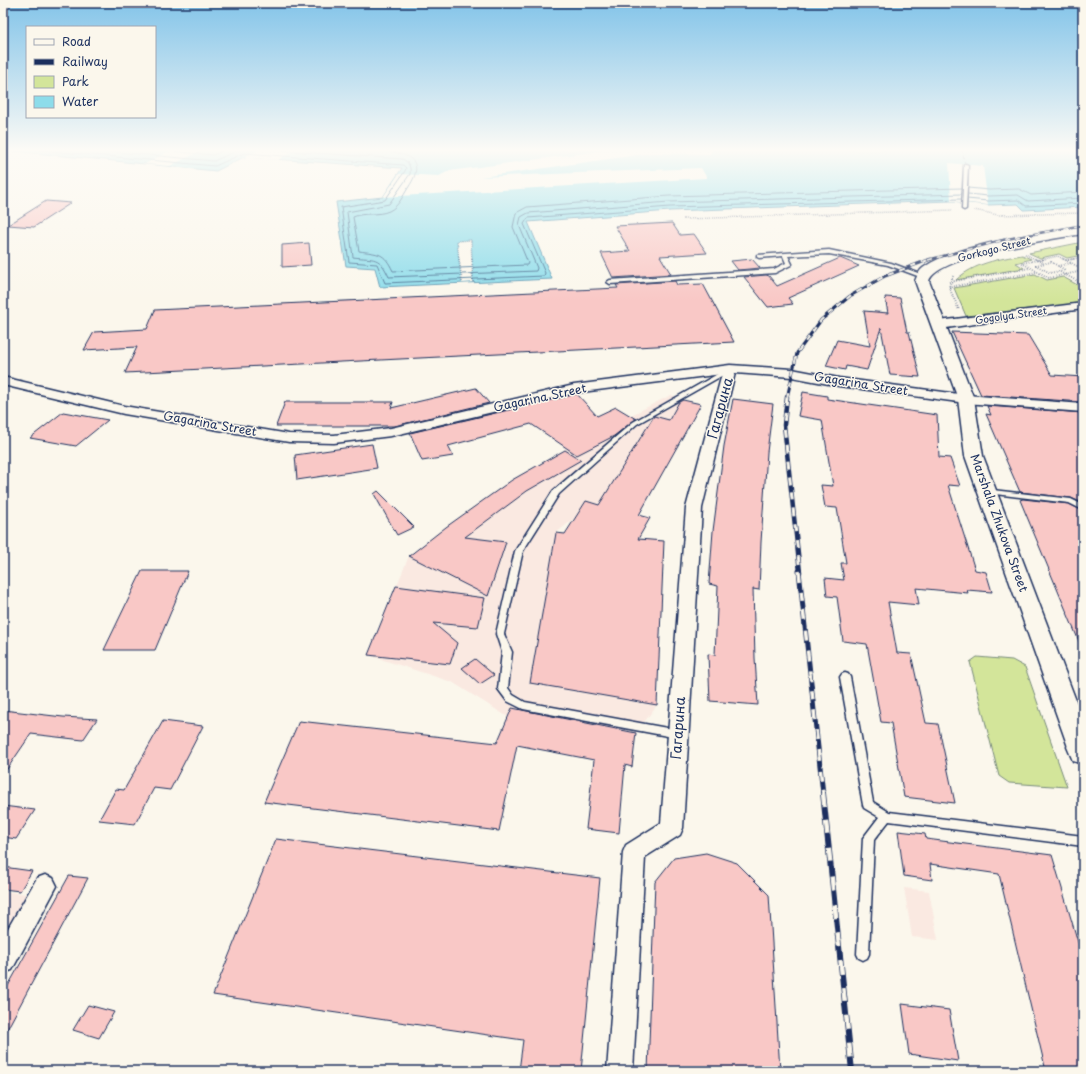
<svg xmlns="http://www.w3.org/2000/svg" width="1086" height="1074" viewBox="0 0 1086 1074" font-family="'Playpen Sans',sans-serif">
<rect width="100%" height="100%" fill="#fbf7ec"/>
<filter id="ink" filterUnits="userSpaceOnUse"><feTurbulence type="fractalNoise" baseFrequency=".025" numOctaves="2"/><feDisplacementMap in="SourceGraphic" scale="8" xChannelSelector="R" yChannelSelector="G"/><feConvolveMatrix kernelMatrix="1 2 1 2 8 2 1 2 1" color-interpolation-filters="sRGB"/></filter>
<g filter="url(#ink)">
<path fill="#fae9e1" d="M671 395 681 399 669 420 654 416 599 505 586 502 576 517 556 533 530 683 657 705 636 733 512 708 508 717 452 682 368 655 409 556 446 527 568 447Z
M904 888 929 891 938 940 912 937Z
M3 891 26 894 3 936Z"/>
<path fill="#d3e59a" stroke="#778a7c" d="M1083 242V255L1067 258 1059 254 1040 258 1029 253Z
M1022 255 1031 259 1016 263 1024 268 956 280C974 263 999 259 1022 255Z
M1035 274 1047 280 1063 277 1083 288V303L966 316 954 288Z
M977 657 1012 660 1025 667 1067 787 1009 783 999 776 970 662Z"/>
<path fill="#8ddcea" stroke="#5f97b2" d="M3 150H1083V207L1024 210 1018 204 988 205 951 201 670 211 528 222 552 279 380 287 375 268 346 266 336 202 383 197 402 168 244 157 216 171Z"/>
<path fill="#fbf7ec" d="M171 150H202L170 166 145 164Z
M258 150H295L278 160 244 157Z
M608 150H712L710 154 651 153 481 177 701 168 707 178 383 197 399 174 439 176 449 171Z
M949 163 983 166 988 205 951 201Z
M471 240 473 282 462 283 457 241Z"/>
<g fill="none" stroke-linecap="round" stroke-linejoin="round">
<path stroke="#497496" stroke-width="1" d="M39 150 215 166 244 153 403 165 406 168 405 171 385 200 341 207 349 262 377 264 385 283 544 276 545 273 524 224 528 218 670 207 961 199
M94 150 214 161 238 150
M160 150 213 155 224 150
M274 150 402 159C409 162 411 167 410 174L389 204 347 212 353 257C375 260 379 255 389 277L536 271 537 268 519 225 521 217 528 213 669 202 962 194
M360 150C385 151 435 149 408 188 403 196 398 207 389 211 378 216 364 212 353 217L359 251C379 254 384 252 393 271L527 265 528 263 513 227 516 213 527 207 669 196 962 188
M968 188 989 190 1019 189 1031 195 1083 192
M968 194 988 196 1018 195 1028 201 1083 198
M967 199 988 201 1018 200 1026 206 1083 203"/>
<path stroke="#385a81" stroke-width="1" stroke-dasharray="3 2.5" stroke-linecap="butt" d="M962 150 965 164"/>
</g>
<path fill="#f9c8c6" stroke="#1b2f5e" d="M46 201 71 203 34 227 8 225Z
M672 223 680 235 694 234 707 253 660 256 671 274 613 278 601 253 630 251 615 226Z
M309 243 311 265 282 267V245Z
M840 258 859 266 788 298 793 304 768 307 744 277 766 275 769 276 777 286Z
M752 259 760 268 738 270 731 261Z
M675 281 677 285 703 284 734 342 125 373 137 347 84 350 94 332 147 329 155 310 618 288 616 285Z
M885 297 900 298 907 332H909L920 377 890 375 881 328 867 370 846 366 845 370 826 366 837 340 870 346 864 311 888 313Z
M952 332 1028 335 1052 375 1083 377V402L981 395Z
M476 388 489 403 395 426H276L285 402H393L391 408Z
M803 392 827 396V399L937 415 939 457 950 458 960 486 948 485 975 570 986 572 992 592 967 590 968 593 916 588 919 605 888 602 897 653 911 654 926 723 938 724 955 803 904 797 891 723 881 722 867 644 843 641 837 597 827 596 825 578 844 580 841 563H846L837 508 825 507 821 485 833 486 822 420 798 416Z
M577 394 597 416 616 407 636 419 614 436 577 455 531 424 448 446 453 456 422 461 410 433Z
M733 399 773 404 767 452 761 542 759 590 753 589 755 658 758 705 710 701 708 654 715 655 718 586 709 584 713 531 724 446Z
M683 400 701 404 639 515 650 518 638 539 664 541 657 705 530 683 556 533 565 534 586 501 599 505 654 416 669 420 679 402Z
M987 406 1083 413V503L1071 498 1020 492 986 414 991 415Z
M63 412 108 420 76 446 30 438Z
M372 444 377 468 297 480 295 455Z
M565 450 581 460 527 491 465 537 506 542 488 596 409 556 446 527 512 480Z
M378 491 414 527 397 535 374 494Z
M1023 499 1069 504 1083 511V651L1020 500Z
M142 571H188L155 650H104Z
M396 586 485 598 478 627 433 623 457 643 450 664 368 655Z
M475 659 494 675 480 684 462 668Z
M512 708 636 733 632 767 625 765 619 833 586 829 594 760 517 745 499 831 264 802 299 721 497 743Z
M3 710 63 717 97 719 83 740 31 734 3 775Z
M163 721 203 726 170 790 154 788 135 824 99 820 116 789 124 790Z
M3 806 35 810 16 839 3 837Z
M898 831 925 834 926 839 1052 855 1083 959V1071H1046L999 874 930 864 932 880 904 876Z
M276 839 600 878 581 1071H519L523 1040 213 995Z
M706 853 737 863 769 895 780 1071H648L655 882 674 858Z
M3 867 32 871 20 891 3 889Z
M69 876 88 878 3 1037V995Z
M902 1004 949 1010 958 1061 909 1054Z
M88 1005 114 1012 99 1038 73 1030Z"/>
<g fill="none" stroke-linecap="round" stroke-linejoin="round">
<g stroke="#1b2f5e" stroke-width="3">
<path id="service" d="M966 164 968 165 966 209 964 210 962 209 964 165Z
M829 250 891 263 926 276 923 278 888 265 829 254 788 256 792 264 791 265 775 273 610 284 607 282 610 280 774 269 786 263 783 256 759 258 757 257V255Z
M730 367 733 369 732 370 637 424 559 494 523 551 504 634 512 652 508 688 513 695 525 702 678 730 682 731 683 734 682 737 678 738 523 709 507 701 498 689 502 652 496 634 515 551 553 491 633 422Z
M984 489 1071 499 1083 505V510L1069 503 987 493H984L983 491Z
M845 673 848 674 850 677 873 802 889 812 1083 836V846L889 821 874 840 869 954 867 958 863 960 859 958 857 954 863 838 879 817 864 808 863 805 840 677 842 674Z"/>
</g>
<g stroke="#1b2f5e" stroke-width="3">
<path id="minor" d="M1083 303V309L939 329 933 325 939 321Z
M730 365 792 369 839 378 966 395 1083 404V412L966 403 839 386 792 377 735 373 702 508 683 828 680 835 645 857 633 1071H607L623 852 626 845 661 823 686 508 722 374 574 393 391 436 334 443 289 442 124 414 3 385V377L124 406 289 434 334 435 391 428 574 385Z
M45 875 53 878 57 886 12 970 3 973V937L37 878Z"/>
</g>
<g stroke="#1b2f5e" stroke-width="3">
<path id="tertiary" d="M1083 226V234C1057 238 936 256 929 281L974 399 983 456 1083 719V757L1072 754 1068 747 965 456 958 399 915 281C917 276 919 271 923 268 955 244 1042 234 1083 226Z"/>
</g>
<g stroke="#1b2f5e" stroke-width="3">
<path id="secondary" d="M1083 736V764L1073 761 1067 747 1071 739Z"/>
</g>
<path stroke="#1b2f5e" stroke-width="1.5" stroke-dasharray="0.5 1.5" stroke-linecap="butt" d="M974 210 998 215 1083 213
M683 219 953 210
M1025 254 1037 260
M459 260 457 241 471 240 472 260
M1039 260 1058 256 1065 260
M1068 260 1083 257"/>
<path stroke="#1b2f5e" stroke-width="2" stroke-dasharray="0.5 2" stroke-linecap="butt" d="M459 259 462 283
M472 259 473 282
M1035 259 1044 263
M1044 259 1022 263 1049 278 1083 271
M1063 259 1083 269
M1066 260 1074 259
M1051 262 1065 270 1050 273 1036 265Z
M1058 266 1071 263
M1058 271 1083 284
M953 276 949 287 959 310
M949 282 1030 268
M949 287 1037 272"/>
<use href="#service" fill="#fbf7ec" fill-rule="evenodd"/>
<use href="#minor" fill="#fbf7ec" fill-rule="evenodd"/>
<use href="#tertiary" fill="#fbf7ec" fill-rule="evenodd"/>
<use href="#secondary" fill="#fbf7ec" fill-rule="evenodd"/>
<g stroke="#1b2f5e" stroke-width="2.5">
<path id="rail-far4" d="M928 260 1007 239 1083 225"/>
</g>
<g stroke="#1b2f5e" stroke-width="3">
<path id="rail-far3" d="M787 398 797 353 821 320 850 296 885 276 931 259"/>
</g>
<g stroke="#1b2f5e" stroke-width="4.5">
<path id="rail-far2" d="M787 397 784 425 800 572"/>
</g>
<g stroke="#1b2f5e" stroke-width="5">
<path id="rail-far1" d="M799 571 823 794"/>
</g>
<g stroke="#1b2f5e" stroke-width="6">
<path id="rail" d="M823 793 852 1071"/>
</g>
<use href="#rail-far4" stroke="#fbf7ec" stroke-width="1.5" stroke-dasharray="5" stroke-linecap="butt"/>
<use href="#rail-far3" stroke="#fbf7ec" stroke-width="2" stroke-dasharray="6" stroke-linecap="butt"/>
<use href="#rail-far2" stroke="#fbf7ec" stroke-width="3" stroke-dasharray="8" stroke-linecap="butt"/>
<use href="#rail-far1" stroke="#fbf7ec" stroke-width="3.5" stroke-dasharray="10" stroke-linecap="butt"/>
<use href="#rail" stroke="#fbf7ec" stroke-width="4.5" stroke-dasharray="14" stroke-linecap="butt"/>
</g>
</g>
<linearGradient id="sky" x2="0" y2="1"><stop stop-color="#83c4e9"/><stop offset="0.5" stop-color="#fdfbf6"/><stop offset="1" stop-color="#fdfbf6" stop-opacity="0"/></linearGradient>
<rect width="1086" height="301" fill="url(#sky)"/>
<g text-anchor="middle" stroke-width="3" stroke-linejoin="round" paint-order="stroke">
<g font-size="10" fill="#1b2f5e" stroke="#fbf7ec">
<text transform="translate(994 249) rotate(-14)" y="4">Gorkogo Street</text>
<text transform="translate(1011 315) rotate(-8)" y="4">Gogolya Street</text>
</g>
<g font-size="12" fill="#1b2f5e" stroke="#fbf7ec">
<text transform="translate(861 384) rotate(9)" y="4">Gagarina Street</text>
<text transform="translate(540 398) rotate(-12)" y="4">Gagarina Street</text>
<text transform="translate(210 424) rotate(10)" y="4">Gagarina Street</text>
<text transform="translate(999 523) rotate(70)" y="4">Marshala Zhukova Street</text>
</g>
<g font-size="14" fill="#1b2f5e" stroke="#fbf7ec">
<text transform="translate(720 408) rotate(-75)" y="5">Гагарина</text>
<text transform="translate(678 728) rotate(-86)" y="5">Гагарина</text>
</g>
</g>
<rect width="1086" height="1074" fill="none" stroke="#fbf7ec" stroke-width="16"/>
<rect x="8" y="8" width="1070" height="1058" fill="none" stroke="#1b2f5e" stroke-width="1.5" filter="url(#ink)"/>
<rect x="26" y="26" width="130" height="92" fill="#fbf7ec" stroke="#a1a7b3"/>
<rect x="34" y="39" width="20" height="6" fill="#fbf7ec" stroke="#a1a7b3"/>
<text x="62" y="46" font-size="12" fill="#1b2f5e">Road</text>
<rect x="34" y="59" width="20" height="6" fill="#1b2f5e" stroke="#a1a7b3"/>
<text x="62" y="66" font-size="12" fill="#1b2f5e">Railway</text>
<rect x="34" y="76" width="20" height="12" fill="#d3e59a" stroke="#a1a7b3"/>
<text x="62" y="86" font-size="12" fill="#1b2f5e">Park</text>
<rect x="34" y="96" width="20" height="12" fill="#8ddcea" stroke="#a1a7b3"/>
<text x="62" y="106" font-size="12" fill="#1b2f5e">Water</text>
</svg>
